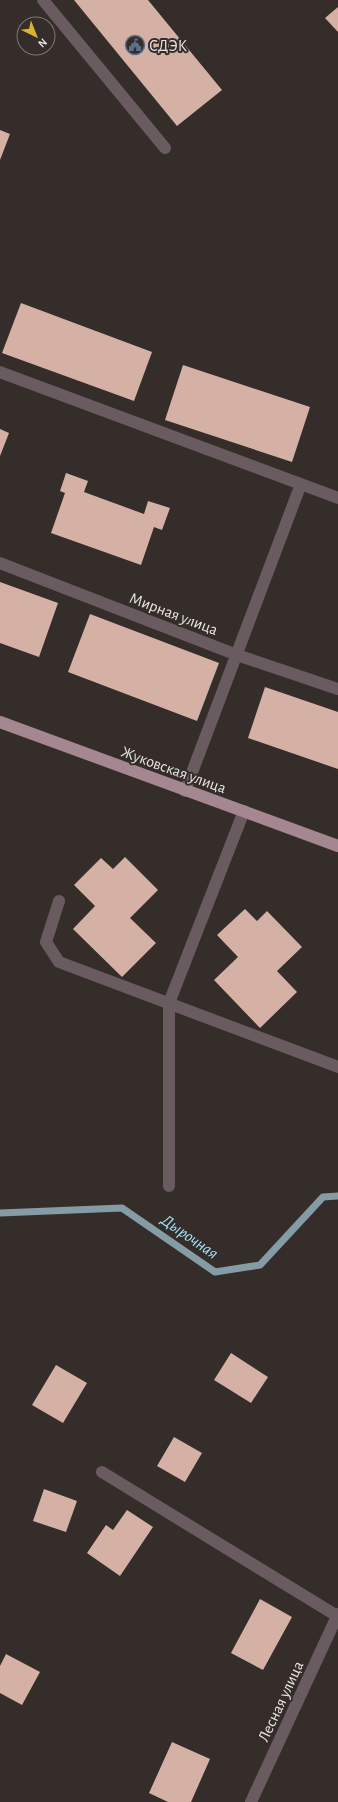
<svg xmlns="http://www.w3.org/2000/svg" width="338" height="1802" viewBox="0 0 338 1802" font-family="'Alegreya Sans',sans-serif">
<rect width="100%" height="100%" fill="#342d2a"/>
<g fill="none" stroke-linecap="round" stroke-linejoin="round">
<path stroke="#859ba5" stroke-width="7" d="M0 1213 122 1208 215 1272 260 1265 323 1197 338 1196"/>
</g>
<path fill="#d5b1a5" d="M74 0H148L222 90 177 126Z
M338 7V32L325 18Z
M0 130 10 134 0 160Z
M21 303 152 352 134 401 2 353Z
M183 365 310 407 292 462 165 420Z
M0 429 9 433 0 456Z
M66 473 88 481 84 492 144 514 148 501 170 508 162 530 154 527 141 565 51 533 65 493 60 491Z
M0 582 58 603 39 657 0 643Z
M90 614 219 663 197 721 68 672Z
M265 687 338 712V769L248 738Z
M125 857 158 890 130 918 156 943 122 977 73 929 95 906 74 885 101 858 113 869Z
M245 909 257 921 267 911 302 947 277 971 297 992 260 1028 214 980 238 957 217 935Z
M231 1353 268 1377 251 1403 214 1380Z
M56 1365 87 1383 63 1423 32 1405Z
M174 1437 202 1453 185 1482 157 1466Z
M44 1489 77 1501 66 1532 33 1521Z
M127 1510 153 1527 120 1576 87 1553 106 1525 113 1530Z
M260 1599 292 1617 263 1670 231 1653Z
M6 1654 40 1672 22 1705 0 1693V1666Z
M172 1742 210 1759 191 1802H168L149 1793Z"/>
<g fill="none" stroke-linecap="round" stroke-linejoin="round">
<path stroke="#6a5b60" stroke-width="12" d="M43 0 165 148
M0 372 338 498
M0 563 237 655 338 689
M185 791 301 484
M59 901 46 942 59 962 338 1067
M169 1186V1003L244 811
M102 1472 337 1616
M251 1802 338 1614"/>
<path stroke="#a48791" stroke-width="12" d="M0 722 338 846"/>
</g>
<defs>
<g id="civic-ring" transform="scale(1)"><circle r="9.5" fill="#342d2a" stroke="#5c6f8a" stroke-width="1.5"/><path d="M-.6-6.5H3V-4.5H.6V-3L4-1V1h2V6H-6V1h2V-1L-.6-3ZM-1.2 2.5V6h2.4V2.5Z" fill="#5c6f8a"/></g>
</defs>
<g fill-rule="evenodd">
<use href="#civic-ring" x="135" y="45"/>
</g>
<g text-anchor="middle" stroke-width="4" stroke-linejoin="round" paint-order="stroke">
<g font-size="16" fill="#e9e4e2" stroke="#342d2a" text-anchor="start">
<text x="149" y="51">СДЭК</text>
</g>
<g font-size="16" fill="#e9e4e2" stroke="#342d2a">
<text transform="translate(174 613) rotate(21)" y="6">Мирная улица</text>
<text transform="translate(174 769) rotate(20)" y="6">Жуковская улица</text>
<text transform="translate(280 1701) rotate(-65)" y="6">Лесная улица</text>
</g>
<g font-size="17" font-style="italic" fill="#a2e2fd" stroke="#342d2a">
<text transform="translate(190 1236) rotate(35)" y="6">Дырочная</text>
</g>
</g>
<g transform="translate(36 36) rotate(137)"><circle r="19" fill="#342d2a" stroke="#7c7674"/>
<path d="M0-3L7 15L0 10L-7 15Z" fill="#d9b334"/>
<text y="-6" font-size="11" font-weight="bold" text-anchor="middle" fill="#e9e4e2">N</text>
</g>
</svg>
